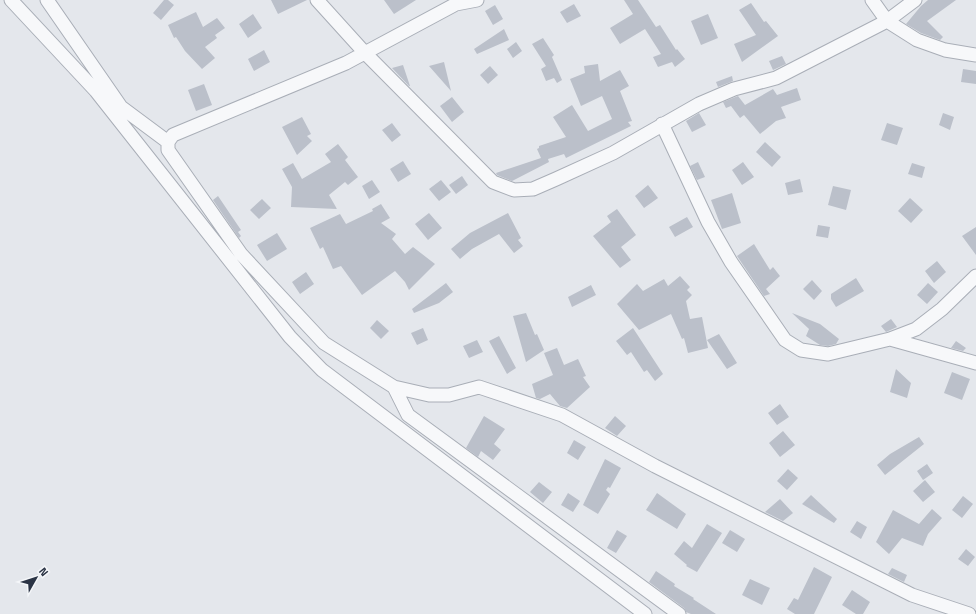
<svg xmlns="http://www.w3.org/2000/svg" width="976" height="614" viewBox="0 0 976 614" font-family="'Titillium Web',sans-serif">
<rect width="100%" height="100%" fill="#e4e7ec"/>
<path fill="#bbc0ca" d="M164 0H168L174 5 161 20 153 13Z
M271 0H307L278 14Z
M384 0H416L394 14Z
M624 0H638L656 27 660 25 676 50 677 49 685 59 675 67 672 62 658 67 653 57 661 54 645 29 620 44 610 28 633 14Z
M928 0H956L927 21 943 37 940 40 921 33 906 24 921 6Z
M751 3 764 22 766 21 778 36 742 62 734 44 756 35 739 10Z
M574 4 581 16 567 23 560 12Z
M495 5 503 19 493 25 485 11Z
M196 12 203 27 217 18 225 28 215 35 217 38 205 47 215 58 202 69 185 51 176 37 174 38 168 25Z
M253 14 262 28 248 38 239 24Z
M708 14 718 38 701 45 691 21Z
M504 29 509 40 477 54 474 49Z
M543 38 554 55 552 57 562 80 557 83 554 78 546 81 541 69 546 66 532 44Z
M516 42 522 51 513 58 507 49Z
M264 50 270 62 254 71 248 59Z
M782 56 786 64 773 70 769 61Z
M444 62 451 91 429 66Z
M598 64 600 81 620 70 629 86 620 91 632 121 628 122 631 126 566 158 564 154 548 159 549 162 516 179 512 181 497 175 496 173 541 158 537 149 539 148V146L566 137 553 117 572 105 588 131 612 119 602 96 581 106 570 79 585 73 584 66Z
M403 65 410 86H409L392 68Z
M490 66 498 75 488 84 480 75Z
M963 69 976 71V84L961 82Z
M732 76 733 81 718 87 716 82Z
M204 84 212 105 196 111 188 90Z
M797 88 801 100 781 107 786 118 776 121 760 134 744 115 740 118 731 106 726 108 723 102 738 96 745 105 773 89 777 95Z
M452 97 464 112 452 122 440 106Z
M699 113 706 125 692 132 686 121Z
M943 113 954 117 950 130 939 125Z
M302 117 311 134 307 136 312 141 297 155 282 127Z
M392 123 401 135 392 142 382 130Z
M887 123 903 128 897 145 881 140Z
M765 142 781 157 772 167 756 152Z
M338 144 348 157 345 160 358 177 348 185 345 182 329 195 337 209 291 207 292 187 282 169 293 163 302 179 331 162 325 154Z
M403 161 411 174 398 182 390 169Z
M698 162 705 177 697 180 690 166Z
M743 162 754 177 742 185 732 170Z
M912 163 925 167 922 178 908 174Z
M462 176 468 185 456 194 449 185Z
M800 179 803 192 788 195 785 183Z
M372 180 380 192 369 199 362 186Z
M441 180 451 192 439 201 429 189Z
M648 185 658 198 644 208 635 196Z
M833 186 851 190 846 210 828 205Z
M732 193 741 223 722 229 711 200Z
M218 196 241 230 238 232 241 236 239 238 213 200Z
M910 198 923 210 911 223 898 211Z
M262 199 271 208 259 219 250 210Z
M381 204 390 218 381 223 396 234 392 239 405 254 413 247 435 264 409 290 405 282 395 271 362 295 341 266 333 269 323 247 320 249 310 228 340 214 346 224 373 211 372 209Z
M617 209 636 235 621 247 631 260 620 268 593 236 611 222 607 216Z
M429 213 442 228 428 240 415 224Z
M508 213 521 238 518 240 523 246 514 253 499 234 472 249 460 259 451 249 470 233Z
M687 217 693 227 675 237 669 227Z
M818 225 830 227 828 238 816 236Z
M976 227V255L962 236Z
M277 233 287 249 267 261 257 245Z
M754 244 770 270 773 267 780 276 766 289 770 294 764 296 737 256Z
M937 261 946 272 934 283 925 271Z
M306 272 314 284 300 294 292 282Z
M680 276 690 287 687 290 692 295 686 301 690 319 702 317 708 348 688 353 684 338 682 339 671 314 639 330 617 304 637 284 643 291 664 279 668 286Z
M856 278 864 291 836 307 831 299V294Z
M812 280 822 291 814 300 803 289Z
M446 283 453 292 439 303 414 313 412 309Z
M928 283 938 292 927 304 917 295Z
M591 285 596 295 572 307 568 297Z
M526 313 535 335 537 334 544 350 526 362 513 316Z
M792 313 820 324 839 339 836 344 828 346 820 345 806 336 809 329Z
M891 319 897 327 886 332 881 326Z
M377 320 389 331 381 339 370 328Z
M423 328 428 340 417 345 411 333Z
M633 328 663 374 655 381 647 370 644 372 631 352 627 355 616 341Z
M719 334 737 363 727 369 707 340Z
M499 336 516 368 507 374 489 341Z
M477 340 483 352 469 358 463 346Z
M956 341 966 348 963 351 951 348Z
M557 348 564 365 578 359 586 376 583 377 590 387 567 408 560 406 550 394 540 399 536 398 532 384 553 375 544 353Z
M896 369 911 383 907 398 890 392Z
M952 372 970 379 962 400 944 393Z
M780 404 789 417 777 425 768 413Z
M484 416 505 429 494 444 501 450 493 460 481 451 478 457 466 448Z
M615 416 626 426 617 436 605 428Z
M783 431 795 445 780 457 769 443Z
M919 437 924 444 885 475 877 465 890 454Z
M574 440 586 447 578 460 567 453Z
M605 459 621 468 610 488 608 487 606 490 610 494 598 514 583 505Z
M927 464 933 473 923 480 917 471Z
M788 469 798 478 787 490 777 481Z
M925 480 935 492 923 502 913 491Z
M539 482 552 492 543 503 530 492Z
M568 493 580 501 573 512 561 505Z
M657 493 686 514 677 529 646 510Z
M811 495 837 519 834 523 802 504Z
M963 496 973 504 962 518 952 510Z
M780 499 793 513 783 521 765 512Z
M932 509 942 518 928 534 923 546 902 538 889 554 876 542 893 510 919 524Z
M857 521 867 527 861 539 850 532Z
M707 524 722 533 697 572 686 566 687 565 674 554 684 541 692 548Z
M617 530 627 536 616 553 607 548Z
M730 530 745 539 737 552 722 543Z
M966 549 975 557 968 566 958 559Z
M814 567 832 577 814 614H795L787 609 794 598 798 600Z
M892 568 907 575 904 582 888 574Z
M656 571 675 584 674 586 694 598 693 599 716 614H691L686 612 684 608 649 582Z
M750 579 770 588 762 605 742 595Z
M852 590 870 602 863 614H856L842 605Z"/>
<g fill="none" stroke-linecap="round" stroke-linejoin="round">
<g stroke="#a9aeb7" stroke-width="15">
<path id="minor" d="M11 0 96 91 290 337 322 370 645 614
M47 0 121 107 168 142
M317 0 365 53 493 182 514 190 533 189 556 179 613 153 699 104 734 89 776 78 887 21 915 0
M477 0 456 4 346 63 173 135 168 142V150L241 254 324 343 394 387 429 395H449L479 387 562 415 655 466 912 595 969 614
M872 0 887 21 917 40 945 50 976 55
M662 124 708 222 731 262 785 340 801 350 828 354 890 339 916 329 942 309 976 276
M890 339 976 363
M394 387 408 415 679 614"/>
</g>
<use href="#minor" stroke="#f7f8fa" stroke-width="13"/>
</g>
<g transform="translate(36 578) rotate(51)" stroke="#f4f6f9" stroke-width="3" paint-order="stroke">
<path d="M0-3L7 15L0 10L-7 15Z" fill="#2b3445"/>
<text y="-6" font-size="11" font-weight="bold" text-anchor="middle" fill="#2b3445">N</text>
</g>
</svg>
